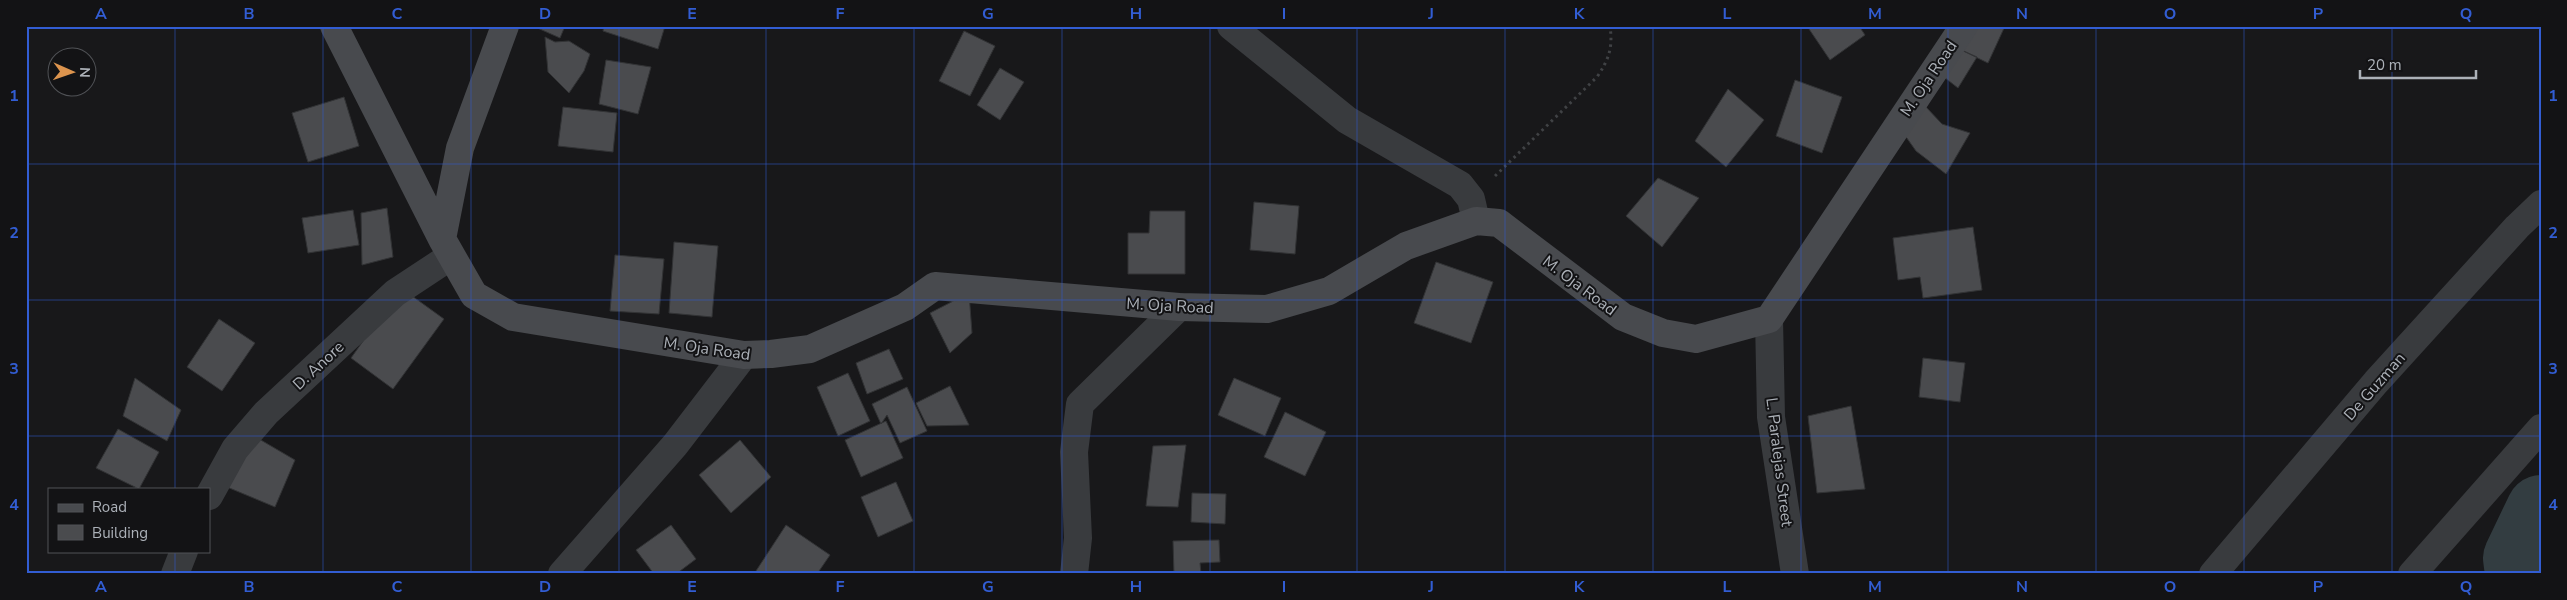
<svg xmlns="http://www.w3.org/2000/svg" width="2567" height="600" viewBox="0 0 2567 600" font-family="'Nunito Sans',sans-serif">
<rect width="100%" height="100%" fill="#18181a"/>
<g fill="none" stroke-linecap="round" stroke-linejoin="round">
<path stroke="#333d41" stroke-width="70" d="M2520 574 2518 558 2541 510"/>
</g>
<path fill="#4a4b4e" stroke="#323335" d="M533 26H565L560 38Z
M604 26H665L658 49 603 31Z
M1807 26H1859L1865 35 1830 60Z
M1965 26H2005L1988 63 1955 47Z
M964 31 995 46 970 96 939 81Z
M545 37 555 42 569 41 590 54 584 71 569 93 548 72Z
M1955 47 1977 57 1958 88 1935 70Z
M606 60 651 67 638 114 599 104Z
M1000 68 1024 82 1000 120 977 105Z
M1795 80 1842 97 1822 153 1776 136Z
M1728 89 1764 120 1726 167 1695 141Z
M344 97 359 146 308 162 292 113Z
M563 107 617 113 613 152 558 146Z
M1926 107 1942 124 1970 133 1946 174 1916 151 1904 134Z
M1658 178 1699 198 1662 247 1626 216Z
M1254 202 1299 206 1295 254 1250 250Z
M387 208 393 257 362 265 361 213Z
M353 210 359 245 308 253 302 218Z
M1150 211H1185V274H1128V233H1149Z
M1973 227 1982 290 1923 298 1920 277 1898 280 1893 238Z
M674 242 718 246 712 317 669 313Z
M615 255 664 259 659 314 610 311Z
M1436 262 1493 282 1471 343 1414 323Z
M401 288 444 319 393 389 351 358Z
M969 293 972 333 950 353 930 313Z
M219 319 255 343 222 391 187 367Z
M889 349 903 379 867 394 856 363Z
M1923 358 1965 363 1960 402 1919 397Z
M848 373 870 421 838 436 817 387Z
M135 378 181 410 167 441 123 416Z
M1234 378 1281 398 1265 436 1218 415Z
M950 386 969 425 927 426 916 403Z
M907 387 927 431 900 443 887 415 881 424 872 404Z
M1851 406 1865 489 1817 493 1808 416Z
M1285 412 1326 432 1305 476 1264 457Z
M886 421 903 458 861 477 845 440Z
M118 429 159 452 139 489 96 468Z
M242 429 295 460 275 507 215 482Z
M740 440 771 477 731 513 699 475Z
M1186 445 1178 507 1146 506 1153 446Z
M896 482 913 521 878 537 861 497Z
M1192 493 1226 494 1225 524 1191 522Z
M671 525 696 559 676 574H654L636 550Z
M786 525 830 555 817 574H754Z
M1219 540 1220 562 1200 563 1201 574H1174L1173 541Z"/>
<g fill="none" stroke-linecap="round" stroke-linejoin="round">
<path stroke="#404245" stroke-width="3" stroke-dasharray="2.5 4" stroke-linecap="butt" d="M1495 176 1597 77C1609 59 1613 48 1610 26"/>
<path stroke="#393b3e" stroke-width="28" d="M1231 26 1347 120 1460 185 1471 199 1476 221
M1769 319 1771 417 1795 574
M209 496 235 449 266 413 395 293 451 256
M175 574 184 551
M562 574 675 445 744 355
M1074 574 1078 538 1074 452 1080 404 1179 307
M2213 574 2376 382 2517 227 2541 204
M2412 574 2541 428"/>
<path stroke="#484a4e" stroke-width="28" d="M334 26 442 239 474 295 513 317 744 355 771 354 810 349 905 307 935 286 1179 307 1267 309 1329 291 1406 246 1476 221 1499 223 1623 317 1663 333 1696 339 1769 319 1964 26
M442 239 460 148 505 26"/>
</g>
<path fill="none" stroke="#325dd3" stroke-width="1" stroke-opacity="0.55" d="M175 26V489M323 26V574M471 26V574M619 26V574M766 26V574M914 26V574M1062 26V574M1210 26V574M1357 26V574M1505 26V574M1653 26V574M1801 26V574M1948 26V574M2096 26V574M2244 26V574M2392 26V574M26 164H2541M26 300H2541M26 436H2541M175 551V574"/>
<g text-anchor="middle" stroke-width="4" stroke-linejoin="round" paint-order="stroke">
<g font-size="16" fill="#acb1b8" stroke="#131315">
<text transform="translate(1928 78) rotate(-56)" y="6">M. Oja Road</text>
<text transform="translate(1580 285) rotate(37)" y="6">M. Oja Road</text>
<text transform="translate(1170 305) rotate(3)" y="6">M. Oja Road</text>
<text transform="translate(707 348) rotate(8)" y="6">M. Oja Road</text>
<text transform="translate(318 365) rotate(-43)" y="6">D. Anore</text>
<text transform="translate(2374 386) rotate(-49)" y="6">De Guzman</text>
<text transform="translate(1780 462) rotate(83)" y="6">L. Paralejas Street</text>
</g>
</g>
<rect width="2567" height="600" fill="none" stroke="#131315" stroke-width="55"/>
<rect x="48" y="488" width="162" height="65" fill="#131315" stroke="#505256"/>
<rect x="58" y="504" width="25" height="8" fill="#484a4e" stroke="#505256"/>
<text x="92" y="512" font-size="15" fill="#acb1b8">Road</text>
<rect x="58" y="525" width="25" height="15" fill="#4a4b4e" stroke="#505256"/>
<text x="92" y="538" font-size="15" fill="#acb1b8">Building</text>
<g transform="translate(72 72) rotate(92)"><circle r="24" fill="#131315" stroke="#505256"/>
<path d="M0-4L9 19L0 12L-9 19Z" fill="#dc944e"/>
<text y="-8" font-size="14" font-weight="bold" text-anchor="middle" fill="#acb1b8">N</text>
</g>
<path d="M2360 70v8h116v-8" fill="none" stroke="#acb1b8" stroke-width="2.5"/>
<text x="2367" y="70" font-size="15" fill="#acb1b8" stroke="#131315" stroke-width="4" paint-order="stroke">20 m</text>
<rect x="28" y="28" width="2512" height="544" fill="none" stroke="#325dd3" stroke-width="2"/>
<g font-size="16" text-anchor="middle" font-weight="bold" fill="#325dd3">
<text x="101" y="19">A</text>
<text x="249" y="19">B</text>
<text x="397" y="19">C</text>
<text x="545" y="19">D</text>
<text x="692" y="19">E</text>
<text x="840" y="19">F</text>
<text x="988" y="19">G</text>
<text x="1136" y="19">H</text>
<text x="1284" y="19">I</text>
<text x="1431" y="19">J</text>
<text x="1579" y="19">K</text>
<text x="1727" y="19">L</text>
<text x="1875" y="19">M</text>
<text x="2022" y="19">N</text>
<text x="2170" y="19">O</text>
<text x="2318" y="19">P</text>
<text x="2466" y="19">Q</text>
<text x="14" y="101">1</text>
<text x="2553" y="101">1</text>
<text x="14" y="238">2</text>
<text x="2553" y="238">2</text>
<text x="14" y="374">3</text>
<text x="2553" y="374">3</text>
<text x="14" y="510">4</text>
<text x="2553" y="510">4</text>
<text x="101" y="592">A</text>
<text x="249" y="592">B</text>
<text x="397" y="592">C</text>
<text x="545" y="592">D</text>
<text x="692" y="592">E</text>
<text x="840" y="592">F</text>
<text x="988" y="592">G</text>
<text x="1136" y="592">H</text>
<text x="1284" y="592">I</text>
<text x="1431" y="592">J</text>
<text x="1579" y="592">K</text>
<text x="1727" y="592">L</text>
<text x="1875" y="592">M</text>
<text x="2022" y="592">N</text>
<text x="2170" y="592">O</text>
<text x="2318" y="592">P</text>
<text x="2466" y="592">Q</text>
</g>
</svg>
